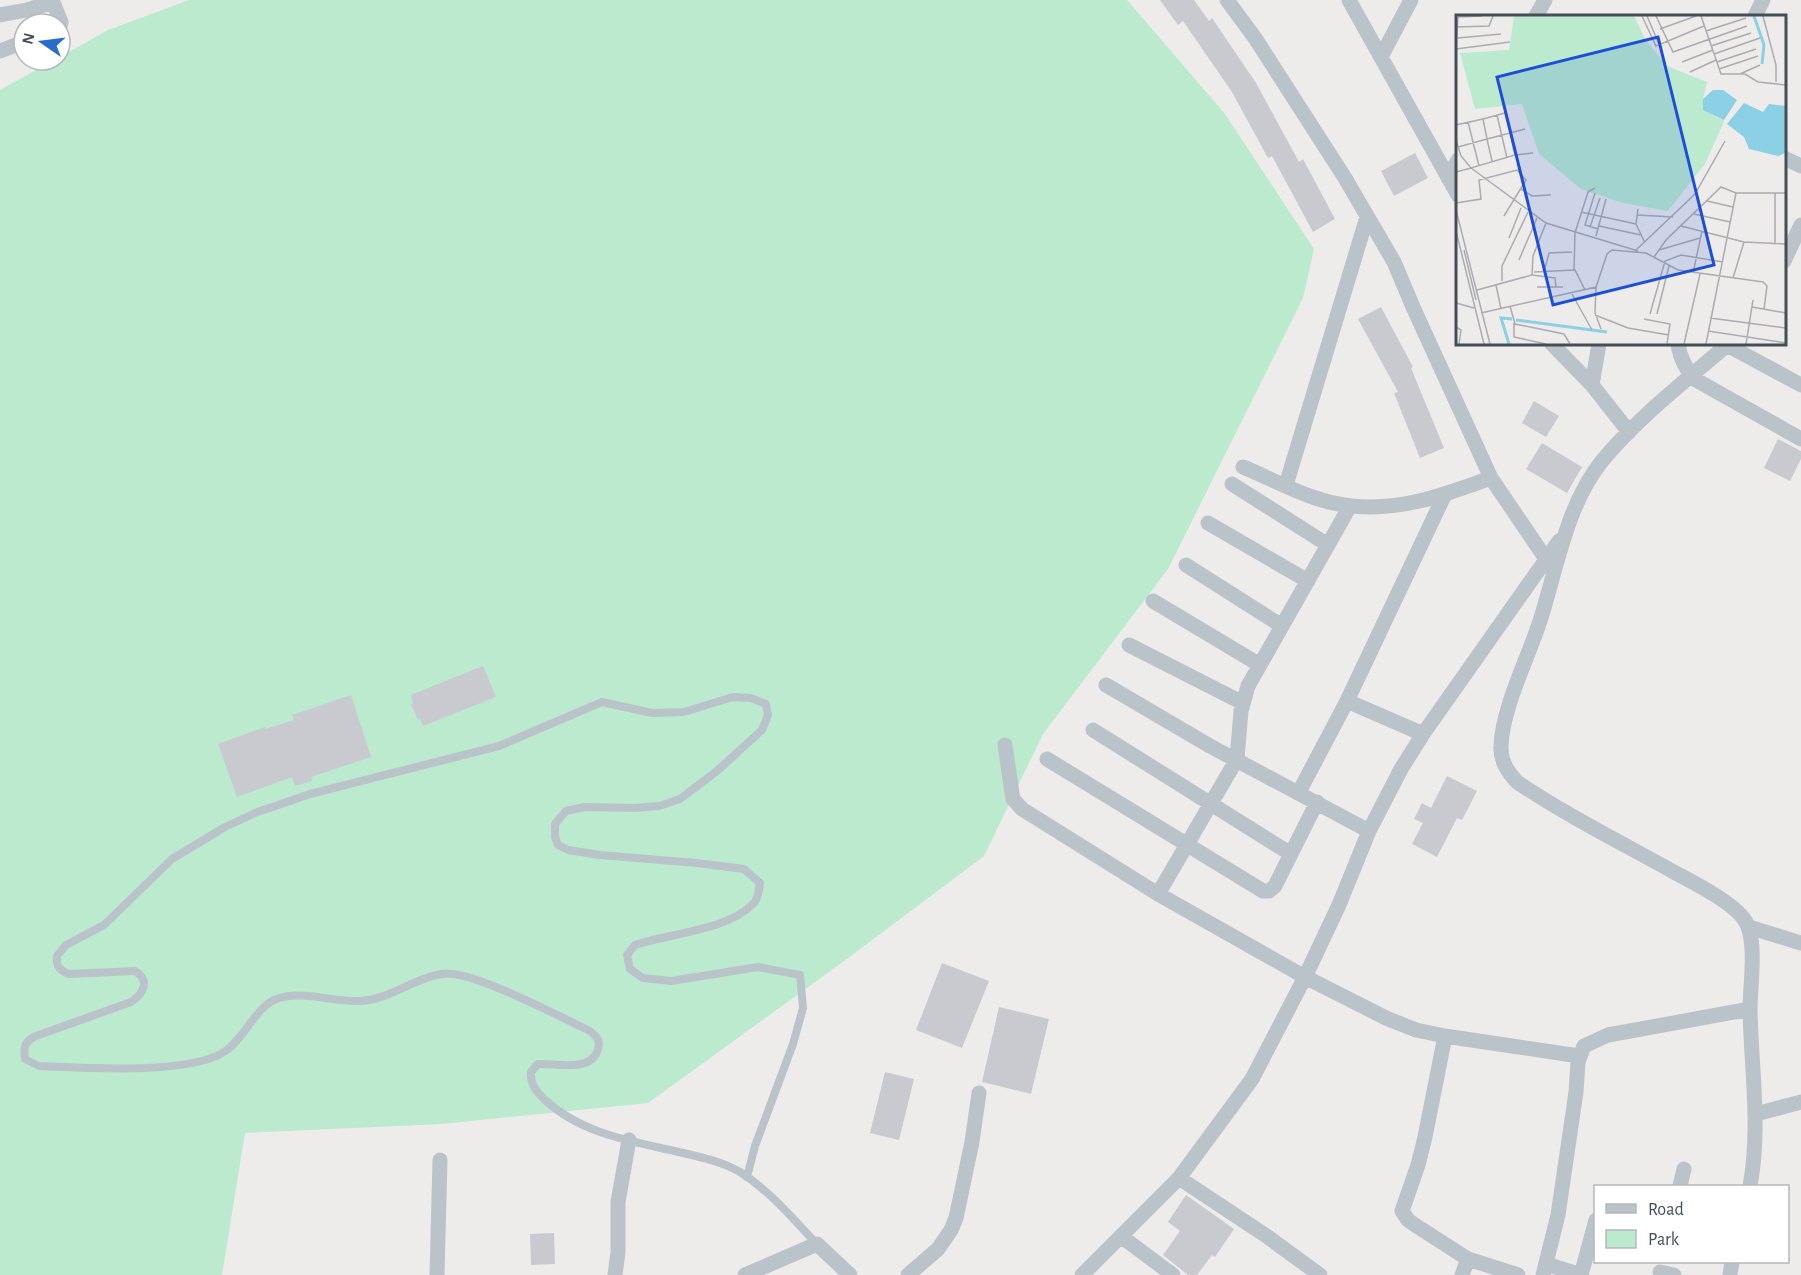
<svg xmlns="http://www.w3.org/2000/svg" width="1801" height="1275" viewBox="0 0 1801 1275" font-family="'Alegreya Sans',sans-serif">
<rect width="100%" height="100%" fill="#eeebeb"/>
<path fill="#bbeace" d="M189 0H1127L1225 114 1314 249 1303 298 1168 569 1043 734 984 856 840 964 648 1103 442 1124 245 1133 222 1275H0V90L54 60H60V57L108 30Z"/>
<path fill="#c8cad0" d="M1160 0H1194L1209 21 1212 18 1256 83 1299 162 1303 159 1335 219 1313 232 1272 156 1268 158 1232 92 1183 21 1178 25Z
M1415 153 1428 178 1394 196 1381 171Z
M1381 307 1413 367 1411 368 1444 448 1420 458 1394 393 1398 392 1358 319Z
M1534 401 1559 416 1546 437 1522 423Z
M1778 439 1801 451V459L1790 481 1764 468Z
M1542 443 1582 467 1567 493 1526 469Z
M483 666 496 697 423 726 420 719 418 720 411 704 413 703 411 695Z
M351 695 371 757 311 777 312 781 295 786 292 777 237 797 218 744 265 727V729L294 720 292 715Z
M1447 776 1477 791 1462 820 1457 818 1437 857 1412 844 1423 823 1414 819 1422 803 1431 808Z
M942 963 989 981 962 1048 916 1030Z
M999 1007 1049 1019 1031 1094 982 1082Z
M885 1072 914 1079 899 1140 870 1133Z
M1186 1195 1234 1229 1215 1257 1212 1255 1197 1275H1188L1163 1255 1180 1231 1168 1222Z
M554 1233 555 1264 531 1265 530 1234Z"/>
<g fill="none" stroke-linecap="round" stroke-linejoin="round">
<path stroke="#bac3ca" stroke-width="8" d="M747 1177 755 1146 793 1044 803 1008 800 975 758 967 671 981 643 978 630 969 627 955 635 945C670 933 726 931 753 904 758 899 759 890 760 883L744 869 697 863 600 855 568 850 558 845 555 837V824L566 811 584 807 635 808 659 806 680 799 717 771 762 730 768 715 766 704 751 698 733 697 684 712 652 713 602 702 499 746 310 794 255 813 225 827 172 859 104 925 66 945 57 956C56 966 59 970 69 974L135 971C151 981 143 994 131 1002L36 1036C25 1041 23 1047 25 1059L39 1066C84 1068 188 1075 224 1052 242 1041 256 1008 274 1000 300 989 332 1002 359 1001 389 1000 412 979 441 974 469 968 558 1016 588 1030 595 1035 601 1039 598 1049 592 1073 556 1063 538 1064L531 1072C530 1084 536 1091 544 1099 581 1134 631 1141 679 1152 700 1157 721 1161 740 1172 770 1191 793 1219 817 1244"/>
<path stroke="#bac3ca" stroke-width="15" d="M52 0 61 22 60 27
M1227 0 1255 38 1345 178 1394 262 1413 307 1491 478 1546 559
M1349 0 1458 195
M0 15 27 10 53 2
M1536 16 1545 0
M1755 16 1763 0
M0 51 24 42
M1381 57 1411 0
M1784 158 1801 166
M1448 178 1458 160
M1784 261 1801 225
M1552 344 1592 385 1629 432
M1678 344C1680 357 1686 370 1696 380L1801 439
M1728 344C1686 381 1638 417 1602 461 1566 506 1557 568 1540 621 1528 658 1502 709 1501 746 1500 761 1508 772 1517 782 1566 815 1620 842 1672 871 1692 882 1731 901 1744 919 1758 938 1750 985 1750 1009 1751 1068 1761 1127 1750 1186
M1727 345 1801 385
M1592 385 1599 344
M1243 467C1277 481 1314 503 1352 506 1402 511 1444 495 1491 478
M1232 484 1328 545
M1286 485 1367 217
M1208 523 1308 581
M1186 565 1282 626
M1153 601 1260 665
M1129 645 1243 703
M1106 685 1210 746 1369 831
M1347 701 1423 734
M1093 730 1291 854
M1005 745 1012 793 1013 799 1022 809 1158 894 1305 977 1386 1018 1416 1030 1445 1036 1579 1056
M1047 759 1263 891H1269L1275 886 1317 802
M1299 792 1347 701 1445 494
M1158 894 1237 759 1241 711 1248 686 1350 506
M1749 927 1801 943
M1445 1036 1425 1137 1418 1165 1402 1211 1408 1220 1415 1225 1468 1259 1518 1275
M1756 1114 1801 1102
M1179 1178 1265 1235 1320 1275
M1680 1186 1684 1169
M1122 1237 1173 1275
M1546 1264 1581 1275
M1660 1272 1674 1275
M437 1275 440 1160
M615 1275 618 1252V1202L629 1140
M745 1275 817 1244 850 1275
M908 1275 938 1249 951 1230 956 1218 972 1142 979 1093
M1082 1275 1179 1178 1252 1079 1305 977 1339 905 1369 831 1401 769 1423 734 1559 541
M1462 1275 1468 1259
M1543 1275 1558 1215 1576 1092 1578 1062 1584 1046 1608 1035 1750 1009
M1581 1275 1596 1220
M1730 1275 1732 1262"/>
</g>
<g transform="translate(1456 15)">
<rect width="330" height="330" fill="#eeebeb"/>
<path d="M58 1H178L189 24 211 51 251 67 247 84 256 100 268 105 267 109 249 149 212 196 167 188 125 174 83 139 66 89 19 94 4 38 53 35Z" fill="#bbeace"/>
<path d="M257 75H267L281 85 268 105 247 95V84ZM288 88 307 97 313 89 330 91V138L322 141 293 134 288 122 271 109Z" fill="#8bd0e4"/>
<path fill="none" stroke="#8bd0e4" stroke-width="3" d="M298 1 308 30 306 49M60 305 151 317M53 329 45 303 56 304"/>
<path fill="none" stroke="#aaacb0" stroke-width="1.5" d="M186 1 200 31 248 11M191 1 203 29M200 1 217 37 291 11M245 1 265 59H289L302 67 330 70M307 1 320 50V67M2 2 26 1M0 12 33 11 37 1M204 14 240 1M250 16 290 3M2 23 45 19M255 31 295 18M0 33 2 2M0 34 54 27M258 39 304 23M226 47 257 35M261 47 300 34M263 54 302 41M234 57 260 45M284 59 304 50M41 100 51 143M27 104 49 98 54 118 69 114M12 107 23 151M0 110 27 104 31 124 54 118 59 140 15 153 5 141 0 125M2 132 31 124 36 146M59 140 77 138M0 157 15 153 90 208 182 236M65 174 76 181 95 180M139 178 129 210 142 214M319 178V229M251 186 277 192M0 188 25 184 23 165 61 155 70 165 48 201M182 194 180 209 188 226M0 195 34 329M125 197 180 209M238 199 274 207M181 200 217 202M143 211 185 220M225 211 288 227 330 229M134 212 144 183M0 216 28 329M140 221 150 184M53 223 65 193M8 235 20 285M180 235 239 179 269 126M203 235 244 223M198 242 210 225 265 172 280 178H330M63 245 81 203M118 255 119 218 132 177 139 173M78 257 119 255 129 275M88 257 93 238 116 237M237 258 246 216M76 260 99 263 100 272M277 263 288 227M46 266V251L72 197M40 270 45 294M81 272H107M140 272 139 298 145 314M21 275 76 260 77 241 90 208M116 279 136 315M0 288 18 293M54 291 59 309 108 319 114 329M296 292 330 298M25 298 140 272 151 239 156 235 190 238 222 255 307 267 311 271 308 294M194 299 209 246 225 240 267 247M201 299 213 251M139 300 172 313 213 320M254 303 330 313M188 304 214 309 211 329M58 308V322L90 329M0 312 5 315 3 329M252 316 330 328M228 329 244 259M250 329 280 178M290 329 297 285"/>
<path fill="#1d4ed8" fill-opacity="0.15" stroke="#1d4ed8" stroke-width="3" d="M202 22 258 250 97 290 41 62Z"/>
<rect width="330" height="330" fill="none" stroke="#454e57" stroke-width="3"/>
</g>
<rect x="1594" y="1185" width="195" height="78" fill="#ffffff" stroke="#b5b8bc" stroke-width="1.5"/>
<rect x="1606" y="1204" width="30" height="9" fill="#bac3ca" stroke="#b5b8bc" stroke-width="1.5"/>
<text x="1648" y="1215" font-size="18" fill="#454e57">Road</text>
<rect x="1606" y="1230" width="30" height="18" fill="#bbeace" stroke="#b5b8bc" stroke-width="1.5"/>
<text x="1648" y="1245" font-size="18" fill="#454e57">Park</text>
<g transform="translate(42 42) rotate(284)"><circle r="28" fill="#ffffff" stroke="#b5b8bc" stroke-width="1.5"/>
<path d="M0-4.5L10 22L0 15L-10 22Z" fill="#266dce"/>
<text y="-9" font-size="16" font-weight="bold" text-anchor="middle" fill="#454e57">N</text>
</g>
</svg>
